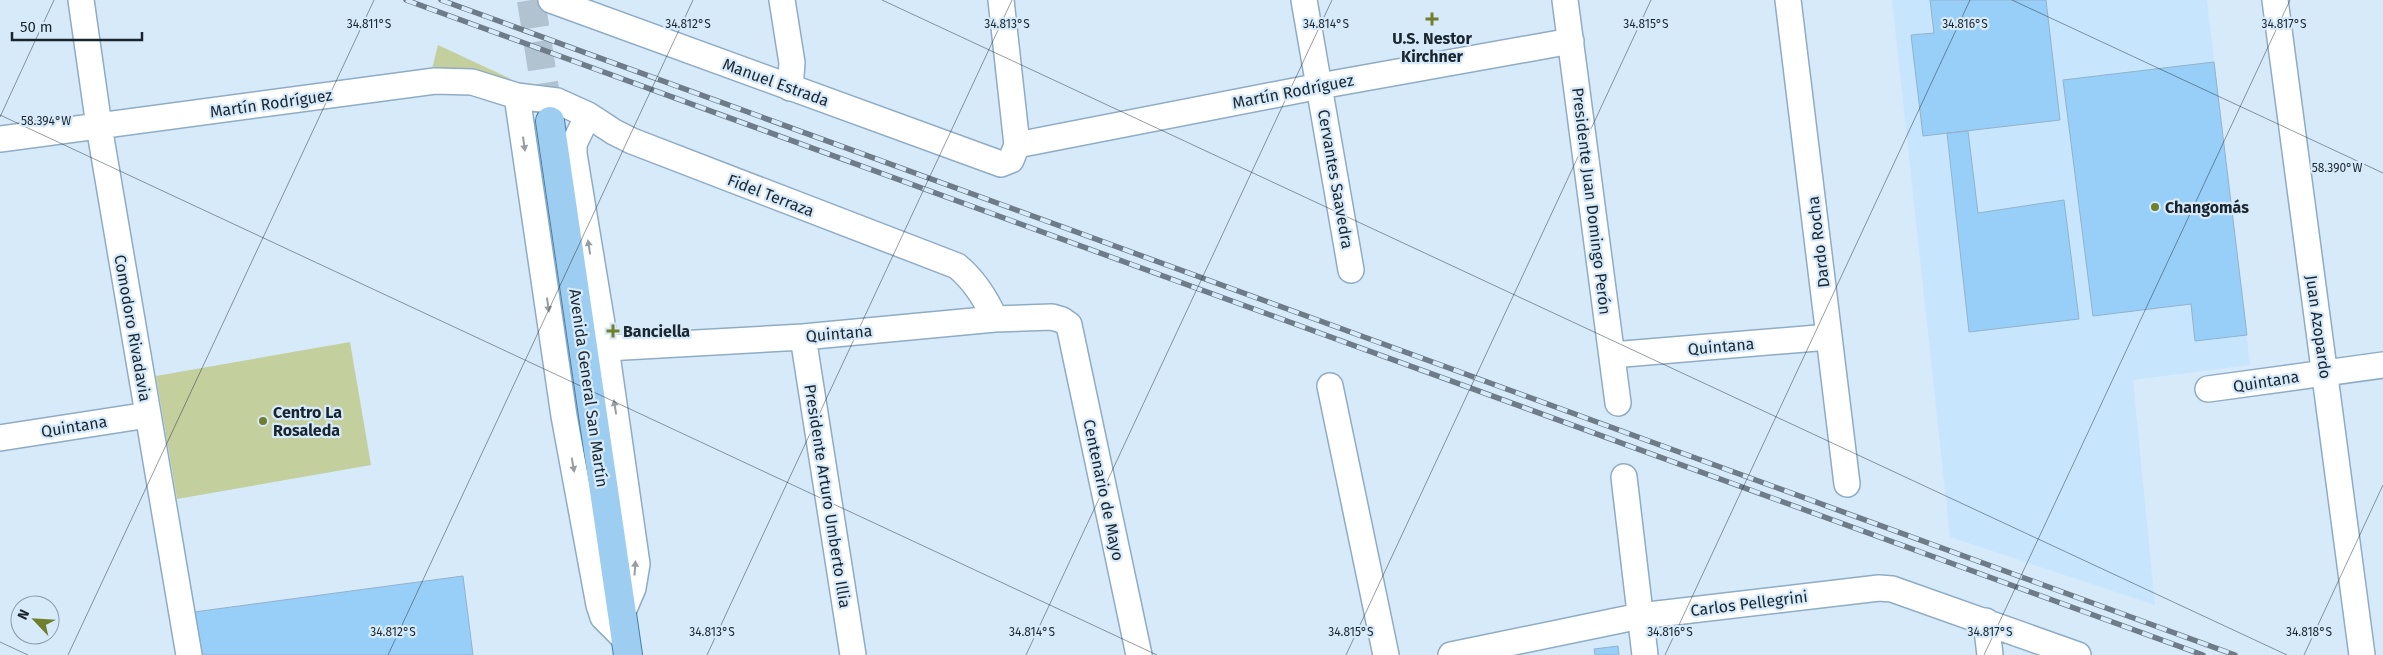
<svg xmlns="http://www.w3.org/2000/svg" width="2383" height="655" viewBox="0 0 2383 655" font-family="'Fira Sans',sans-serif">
<rect width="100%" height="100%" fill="#d7eafa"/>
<path fill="#c7e6fe" d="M1892 0H2207L2250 365 2133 380 2155 605 1950 537Z"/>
<path fill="#c4cf9e" d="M438 45 511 79 432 69Z
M350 342 371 465 177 499 156 376Z"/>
<path fill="#97cff9" stroke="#93b2ca" d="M1930 0H2046L2060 120 1923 136 1911 35 1934 33Z
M2214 62 2247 335 2195 341 2191 304 2093 316 2063 80Z
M1968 131 1978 213 2064 200 2079 319 1969 332 1947 133Z
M463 576 473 655H199L194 612Z
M1618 646 1619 655H1595L1594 649Z"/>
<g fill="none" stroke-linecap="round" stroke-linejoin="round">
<path stroke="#b1c3d1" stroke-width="28" stroke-dasharray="28 14" stroke-linecap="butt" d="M531 0 550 121"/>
<g stroke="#8eacc4" stroke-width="28">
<path id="minor" d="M81 0 99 126 189 655
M551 0 1001 164 1011 160 1017 145 1001 0
M782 0 792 63 790 88
M1304 0 1351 270
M1565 0 1618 403
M1788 0 1847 484
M2275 0 2362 655
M517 96 564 416 599 605 603 617 626 640
M588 115 574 144V154L606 348 637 564 633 588 622 614
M0 139 435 81 472 82 517 96 557 101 588 115 614 132 632 141 957 266C974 280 986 299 995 319
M1017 145 1320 86 1571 41
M803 337 853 655
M606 348 803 337 995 319 1052 317 1062 320 1069 325 1139 655
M1612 355 1829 337
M1330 386 1386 655
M2208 389 2383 365
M0 438 148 415
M1624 477 1645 655
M1986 621 1990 655
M1451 655 1640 616 1879 588 1892 589 2078 655"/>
</g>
<g stroke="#457ea7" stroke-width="30">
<path id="major" d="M550 121 628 655"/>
</g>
<use href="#minor" stroke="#fff" stroke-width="25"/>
<use href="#major" stroke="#9dcef1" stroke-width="28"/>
<g stroke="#6d7c88" stroke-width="5.5">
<path id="rail" d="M406 0 2203 655
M441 0 2235 655"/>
</g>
<use href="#rail" stroke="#d7eafa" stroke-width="4" stroke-dasharray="11" stroke-linecap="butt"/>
</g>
<defs><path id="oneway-solid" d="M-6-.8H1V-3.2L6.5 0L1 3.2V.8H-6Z" transform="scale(1.25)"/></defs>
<g fill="#989da1">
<use href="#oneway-solid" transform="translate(524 144) rotate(82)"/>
<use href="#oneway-solid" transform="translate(589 247) rotate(-99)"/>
<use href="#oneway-solid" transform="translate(548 305) rotate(82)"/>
<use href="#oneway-solid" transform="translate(615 407) rotate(-99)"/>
<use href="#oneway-solid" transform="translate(573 465) rotate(80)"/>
<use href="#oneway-solid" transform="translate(635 568) rotate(-86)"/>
</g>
<path fill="none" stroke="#1a262f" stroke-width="1" stroke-opacity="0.45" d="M882 0 2287 655M2012 0 2383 173M0 115 1157 655M0 117 54 0M0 642 28 655M68 655 374 0M388 655 693 0M707 655 1012 0M1026 655 1332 0M1346 655 1651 0M1665 655 1970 0M1984 655 2290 0M2304 655 2383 485"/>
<g fill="#707f2d" stroke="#d7eafa" stroke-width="2">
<path d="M1429.5 11.5h5v5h5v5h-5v5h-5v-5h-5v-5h5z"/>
<circle cx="2155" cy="207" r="5"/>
<path d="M610.5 323.5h5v5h5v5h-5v5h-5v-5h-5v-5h5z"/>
<circle cx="263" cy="421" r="5"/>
</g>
<g text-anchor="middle" stroke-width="4.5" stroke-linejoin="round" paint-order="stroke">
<g font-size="16" font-weight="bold" fill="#1a262f" stroke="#d7eafa" text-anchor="start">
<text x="1432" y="44" text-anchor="middle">U.S. Nestor<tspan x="1432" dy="18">Kirchner</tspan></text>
<text x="2165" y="213">Changomás</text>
<text x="623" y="337">Banciella</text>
<text x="273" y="418">Centro La<tspan x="273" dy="18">Rosaleda</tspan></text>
</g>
<g font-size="16" fill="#1a262f" stroke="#d7eafa">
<text transform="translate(776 82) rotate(20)" y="6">Manuel Estrada</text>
<text transform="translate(1293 91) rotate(-11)" y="6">Martín Rodríguez</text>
<text transform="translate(271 103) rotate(-8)" y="6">Martín Rodríguez</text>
<text transform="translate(1336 179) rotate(80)" y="6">Cervantes Saavedra</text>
<text transform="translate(771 195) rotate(21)" y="6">Fidel Terraza</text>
<text transform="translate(1592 201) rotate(83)" y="6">Presidente Juan Domingo Perón</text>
<text transform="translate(1818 242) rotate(-97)" y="6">Dardo Rocha</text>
<text transform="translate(2319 327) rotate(82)" y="6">Juan Azopardo</text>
<text transform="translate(133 328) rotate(80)" y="6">Comodoro Rivadavia</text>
<text transform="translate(839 333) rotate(-5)" y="6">Quintana</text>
<text transform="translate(1721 346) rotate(-5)" y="6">Quintana</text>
<text transform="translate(2266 381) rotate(-9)" y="6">Quintana</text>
<text transform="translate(589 388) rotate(82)" y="6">Avenida General San Martín</text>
<text transform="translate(74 426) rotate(-9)" y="6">Quintana</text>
<text transform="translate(1104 490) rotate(78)" y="6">Centenario de Mayo</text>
<text transform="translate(828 496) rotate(81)" y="6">Presidente Arturo Umberto Illia</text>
<text transform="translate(1749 603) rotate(-7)" y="6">Carlos Pellegrini</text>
</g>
</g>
<g font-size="12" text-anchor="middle" fill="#1a262f" stroke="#d7eafa" stroke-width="4.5" stroke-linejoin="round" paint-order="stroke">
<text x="369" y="28">34.811°S</text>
<text x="688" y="28">34.812°S</text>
<text x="1007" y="28">34.813°S</text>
<text x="1326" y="28">34.814°S</text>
<text x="1646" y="28">34.815°S</text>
<text x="1965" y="28">34.816°S</text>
<text x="2284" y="28">34.817°S</text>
<text x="46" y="125">58.394°W</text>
<text x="2337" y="172">58.390°W</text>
<text x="393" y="636">34.812°S</text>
<text x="712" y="636">34.813°S</text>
<text x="1032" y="636">34.814°S</text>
<text x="1351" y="636">34.815°S</text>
<text x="1670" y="636">34.816°S</text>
<text x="1990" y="636">34.817°S</text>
<text x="2309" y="636">34.818°S</text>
</g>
<g transform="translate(35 620) rotate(295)"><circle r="24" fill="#d7eafa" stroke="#8b9ca9"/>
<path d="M0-4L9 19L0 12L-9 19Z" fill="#707f2d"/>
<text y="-8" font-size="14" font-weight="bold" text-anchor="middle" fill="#1a262f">N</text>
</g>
<path d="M12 32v8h130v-8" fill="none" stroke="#1a262f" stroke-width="2.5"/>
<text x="20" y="32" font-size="15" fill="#1a262f" stroke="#d7eafa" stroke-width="4" paint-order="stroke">50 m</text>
</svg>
